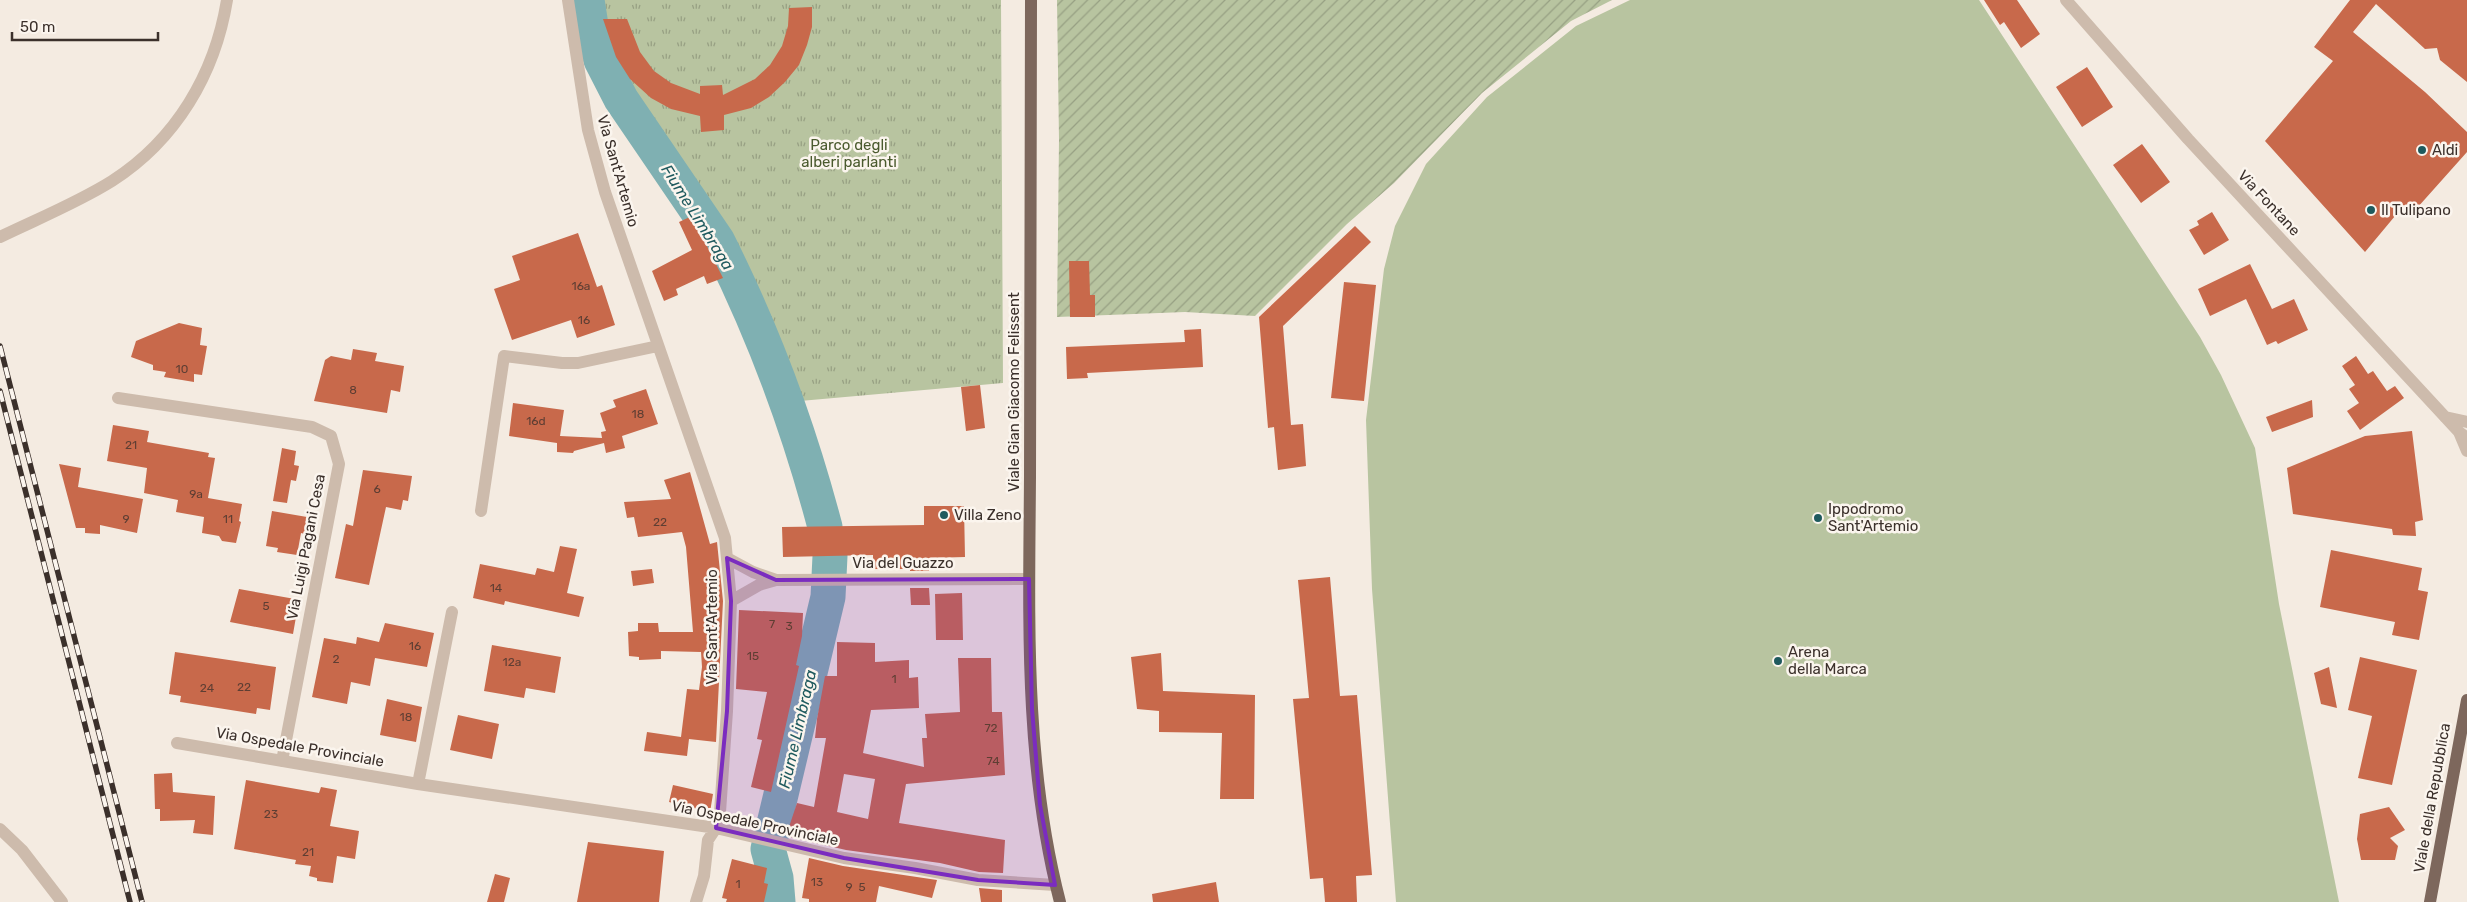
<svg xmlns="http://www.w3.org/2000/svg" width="2467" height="902" viewBox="0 0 2467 902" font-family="Rubik,sans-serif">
<defs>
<pattern id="park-tufts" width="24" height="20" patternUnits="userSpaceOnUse" patternTransform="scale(1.25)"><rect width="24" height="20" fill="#b8c4a0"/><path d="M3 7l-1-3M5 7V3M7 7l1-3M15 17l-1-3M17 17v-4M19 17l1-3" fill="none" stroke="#97a083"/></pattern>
<pattern id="garden-furrows" width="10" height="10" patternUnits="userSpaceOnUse" patternTransform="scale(1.25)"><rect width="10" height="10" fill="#b8c4a0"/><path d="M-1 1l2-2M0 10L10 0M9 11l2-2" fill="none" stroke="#97a083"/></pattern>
</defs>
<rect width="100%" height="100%" fill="#f4ebe1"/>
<path fill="url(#park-tufts)" d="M596 0H1001L1003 383 800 401 780 349 724 240 634 108 612 69 600 41Z"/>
<path fill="url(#garden-furrows)" d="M1057 0H1612L1571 21 1482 93 1394 183 1347 224 1255 316 1185 312 1057 317 1059 140Z"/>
<path fill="#b8c4a0" d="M1630 0H1979L2200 337 2221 375 2255 448 2279 604 2339 902H1396L1372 589 1366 420 1384 269 1395 226 1426 164 1487 97 1576 26Z"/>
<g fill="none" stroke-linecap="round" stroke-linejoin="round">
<path stroke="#7fb0b2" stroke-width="35" d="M587 0 592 32 601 60 621 99 717 240C763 331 799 428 825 527
M778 902 776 878 768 849 828 597 830 556"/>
</g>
<path fill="#c8694b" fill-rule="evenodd" d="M1984 0H2017L2040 34 2021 48 2004 22 2000 25Z
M2350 0H2467V82L2440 60 2437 48 2425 49 2376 4 2353 32 2425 92 2467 132V152L2409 217 2400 210 2365 252 2265 141 2333 61 2314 47Z
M812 7V27L807 45 799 65 785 82 769 97 751 108 724 115V130L701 132 700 116 671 109 651 98 630 79 616 57 603 19H627L640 52 654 71 671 83 700 94V86L722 85 723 95 755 79 770 65 782 46 788 26 789 8Z
M2087 67 2113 107 2082 127 2056 87Z
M2142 144 2170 182 2141 203 2113 165Z
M2212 212 2229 240 2204 255 2189 230 2199 225 2197 221Z
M692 216 723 278 707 284 704 276 676 289 678 295 664 301 652 271 692 250 679 222Z
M1355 226 1371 242 1283 326 1291 425 1303 424 1306 466 1278 470 1274 427 1268 428 1259 317Z
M578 233 597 287 602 285 615 325 577 338 571 320 512 340 494 289 520 280 512 256Z
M1069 261H1089L1090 295H1095V317H1070Z
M2250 264 2272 309 2294 299 2308 330 2278 344 2276 341 2267 345 2246 299 2210 316 2198 289Z
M1344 282 1376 285 1364 401 1331 398Z
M179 323 202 328 200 345 207 346 202 375 194 374V382L164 377 166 372 153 370V365L131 357 136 341Z
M1201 329 1203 367 1087 373 1088 378 1067 379 1066 347 1185 342 1184 330Z
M353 349 377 353 375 361 404 366 400 392 391 390 387 413 314 401 325 360 331 356 351 360Z
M2356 356 2368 374 2373 371 2387 391 2395 386 2404 398 2360 430 2347 411 2359 403 2349 389 2355 385 2342 366Z
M980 385 985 428 966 431 961 387Z
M646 389 658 424 622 436 625 448 606 453 604 443 574 451 573 453 557 452V443L509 436 513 403 564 410 560 436 602 438 601 432 606 431 600 413 616 407 613 400Z
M2312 400 2313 417 2272 432 2266 417Z
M113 425 149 431 147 442 209 453 208 457 215 458 208 498 242 504 239 521 241 522 236 543 222 541 219 536 202 533 204 517 176 512 178 500 144 493 147 468 107 461Z
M2412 431 2423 520 2415 522 2416 536 2393 535 2392 529 2293 514 2287 468 2365 436Z
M282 448 296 451 294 465 299 466 296 481 291 480 287 503 273 501Z
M59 464 81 468 78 487 143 499 137 533 100 525V534L85 533V528H76Z
M363 470 412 476 408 501 403 500 401 510 386 507 369 585 335 578 346 524 353 526Z
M690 472 710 544 717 542 723 601 716 742 689 739 687 756 644 751 647 732 681 737 687 689 699 690 702 667 701 652 661 651V659L639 660V657L629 656 628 632 638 631V623H658L659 632H693L686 547 682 532 638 537 634 517 627 518 624 502 671 499 664 480Z
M924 506H964L965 557 929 558V571H910V569H873V555L783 557 782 527 924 525Z
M272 511 307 517 305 534 301 533 297 555 277 552 278 548 266 546Z
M560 546 577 549 567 593 584 597 579 617 505 601 504 605 473 598 480 564 535 575 537 568 554 572Z
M2331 550 2422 568 2418 590 2428 592 2419 640 2392 635 2395 622 2320 607Z
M652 569 654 583 633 586 631 571Z
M1330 577 1340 696 1357 695 1372 875 1356 876 1357 902H1325L1323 878 1310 879 1293 699 1309 698 1298 580Z
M910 588H929L930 605H911Z
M239 589 295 599 292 617H296L293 634 230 622Z
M962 593 963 640H936L935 594Z
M739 610 803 613 802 636 796 665 799 666 771 792 751 787 762 740 757 739 767 692 736 689Z
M385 623 434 633 427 667 375 658 370 686 351 682 347 704 312 697 324 638 356 644 357 637 379 642Z
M837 642 875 643V662L909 660V678L918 677 919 708 871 710 863 753 924 767 922 738H927L925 714 960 712 958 658H991L992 712H1002L1005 775 906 784 899 823 1005 840 1003 873 979 872 940 863 846 850 786 836 797 803 814 807 826 738H815L817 719 825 676H837ZM844 774 875 779 868 819 837 812Z
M492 645 561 657 555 693 526 688 524 698 484 691Z
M175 652 276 667 270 710 257 708 256 714 180 702 181 696 169 694Z
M1161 653 1163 691 1255 695 1254 799H1220L1222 733 1159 732V711L1137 709 1131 657Z
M2360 657 2417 670 2392 785 2358 778 2372 716 2348 710Z
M2329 667 2337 708 2321 704 2314 673Z
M387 699 422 707 416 742 380 735Z
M458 715 499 724 492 759 450 750Z
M172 773 173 792 215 796 213 835 193 833 195 820 160 821V809H155L154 774Z
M246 780 319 793 321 787 337 790 330 826 359 831 355 859 337 856 333 883 317 881V878L309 876 311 866 295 864 296 860 234 849Z
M673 785 713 794 710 812 669 802Z
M2389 807 2405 830 2390 838 2398 846 2395 860H2361L2357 839 2360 814Z
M588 842 664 851 659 902H577Z
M809 858 843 866 937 880 932 898 879 886 876 902H809V899L802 898Z
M732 859 767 868 764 883 768 884 764 902H726L727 899 722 898Z
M495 874 510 878 504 902H487Z
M1216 882 1219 902H1153L1152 894Z
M979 888 1002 890V902H981Z"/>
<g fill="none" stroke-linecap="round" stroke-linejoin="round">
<path stroke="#cdbbac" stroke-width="12" d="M568 0 588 130 605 192 725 538 731 601 727 711 720 812 716 828 708 840 704 876 696 902
M2066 0 2188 139 2459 432 2467 438
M0 237C37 219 77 203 112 181 176 140 215 74 227 0
M118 398 312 427 331 436 339 464 282 761
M2445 417 2467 422
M2459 432 2467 451
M481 511 504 356 562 363H578L658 346
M727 558 753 572 776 580 759 585 731 601
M776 580 1029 579
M177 743 418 784 716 828 844 858 915 868 978 880 1055 885
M418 784 452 612
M0 829 22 850 62 902"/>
<path stroke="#7d675c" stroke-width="12" d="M1031 0C1031 159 1030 318 1030 477 1029 619 1024 763 1060 902
M2430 902 2467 700"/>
<g stroke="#3b302b" stroke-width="5.5">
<path id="rail" d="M0 346 142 902
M0 391 130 902"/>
</g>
<use href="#rail" stroke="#fbf5ee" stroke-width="4" stroke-dasharray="11" stroke-linecap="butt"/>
</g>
<path fill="#7b2cbf" fill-opacity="0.2" stroke="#7b2cbf" stroke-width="4" stroke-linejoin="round" d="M727 558 776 580 1029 579 1032 709 1040 805 1055 885 978 880 844 858 716 828 727 711 731 601Z"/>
<g fill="#1f5a5e" stroke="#fbf5ee" stroke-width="2">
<circle cx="2422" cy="150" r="5"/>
<circle cx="2371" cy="210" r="5"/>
<circle cx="944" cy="515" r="5"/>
<circle cx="1818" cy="518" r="5"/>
<circle cx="1778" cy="661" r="5"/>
</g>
<g text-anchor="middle" stroke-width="5" stroke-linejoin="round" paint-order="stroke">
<g font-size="12" fill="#5e3e33">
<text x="581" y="290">16a</text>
<text x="584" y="324">16</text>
<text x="182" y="373">10</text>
<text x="353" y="394">8</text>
<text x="638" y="418">18</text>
<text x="536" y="425">16d</text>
<text x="131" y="449">21</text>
<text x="377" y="493">6</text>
<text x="196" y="498">9a</text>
<text x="126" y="523">9</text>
<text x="228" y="523">11</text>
<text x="660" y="526">22</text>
<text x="496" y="592">14</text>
<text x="266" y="610">5</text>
<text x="772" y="628">7</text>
<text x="789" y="630">3</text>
<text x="415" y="650">16</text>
<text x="753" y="660">15</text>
<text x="336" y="663">2</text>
<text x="512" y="666">12a</text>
<text x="894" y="683">1</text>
<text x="244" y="691">22</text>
<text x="207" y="692">24</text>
<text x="406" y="721">18</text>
<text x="991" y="732">72</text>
<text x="993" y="765">74</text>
<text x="271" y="818">23</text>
<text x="308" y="856">21</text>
<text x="817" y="886">13</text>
<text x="738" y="888">1</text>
<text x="849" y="891">9</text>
<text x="862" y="891">5</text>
</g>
<g font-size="15" fill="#4a5a2e" stroke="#fbf5ee">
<text x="849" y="150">Parco degli<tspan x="849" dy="17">alberi parlanti</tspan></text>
</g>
<g font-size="15" fill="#3b302b" stroke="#fbf5ee" text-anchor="start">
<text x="2432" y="155">Aldi</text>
<text x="2381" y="215">Il Tulipano</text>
<text x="1828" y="514">Ippodromo<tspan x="1828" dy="17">Sant'Artemio</tspan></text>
<text x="954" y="520">Villa Zeno</text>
<text x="1788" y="657">Arena<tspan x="1788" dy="17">della Marca</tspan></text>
</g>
<g font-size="15" fill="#3b302b" stroke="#fbf5ee">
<text transform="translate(618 171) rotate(74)" y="5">Via Sant'Artemio</text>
<text transform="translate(2269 203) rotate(47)" y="5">Via Fontane</text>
<text transform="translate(1014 392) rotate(-90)" y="5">Viale Gian Giacomo Felissent</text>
<text transform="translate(306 547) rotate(-79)" y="5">Via Luigi Pagani Cesa</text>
<text x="903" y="568">Via del Guazzo</text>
<text transform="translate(712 627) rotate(-90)" y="5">Via Sant'Artemio</text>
<text transform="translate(300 747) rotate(10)" y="5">Via Ospedale Provinciale</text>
<text transform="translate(2432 798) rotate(-80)" y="5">Viale della Repubblica</text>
<text transform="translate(755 823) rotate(12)" y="5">Via Ospedale Provinciale</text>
</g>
<g font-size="16" font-style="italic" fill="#1f5a5e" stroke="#fbf5ee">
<text transform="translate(698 217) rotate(58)" y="6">Fiume Limbraga</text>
<text transform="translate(797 729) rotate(-77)" y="6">Fiume Limbraga</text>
</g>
</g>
<path d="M12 32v8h146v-8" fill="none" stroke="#3b302b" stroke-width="2.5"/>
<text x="20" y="32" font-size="15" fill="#3b302b" stroke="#fbf5ee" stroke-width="4" paint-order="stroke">50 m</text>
</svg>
